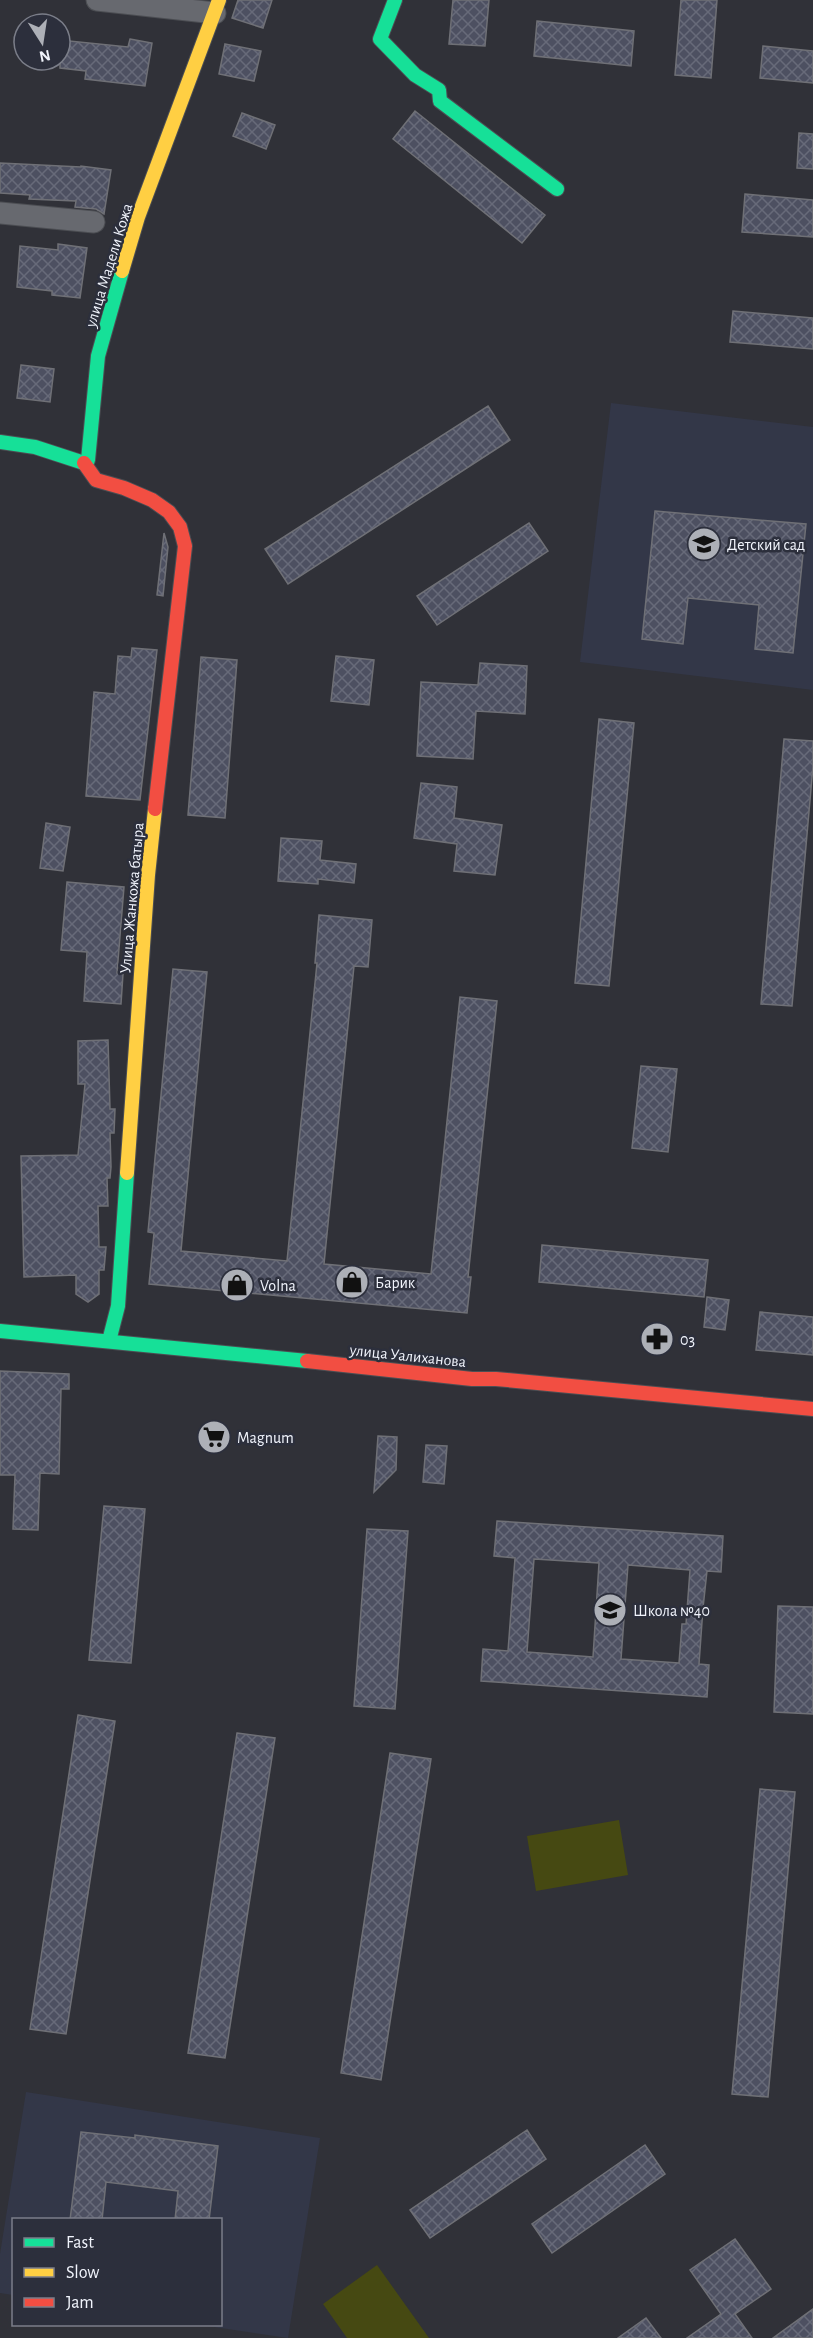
<svg xmlns="http://www.w3.org/2000/svg" width="813" height="2338" viewBox="0 0 813 2338" font-family="'Alegreya Sans',sans-serif">
<defs>
<pattern id="building-cross-hatch" width="8" height="8" patternUnits="userSpaceOnUse" patternTransform="scale(1.5)"><rect width="8" height="8" fill="#4d5061"/><path d="M0 0l8 8M0 8l8-8" fill="none" stroke="#676a79"/></pattern>
</defs>
<rect width="100%" height="100%" fill="#303138"/>
<path fill="#333748" d="M611 403 813 427V690L580 662Z
M26 2092 320 2138 288 2338 201 2325 220 2324V2220H14L13 2295 0 2293V2254Z"/>
<path fill="#464912" d="M619 1820 628 1875 536 1891 527 1836Z
M377 2265 429 2338H347L323 2304Z"/>
<path fill="url(#building-cross-hatch)" stroke="#6f7076" stroke-width="1.5" fill-rule="evenodd" d="M238 0H272L263 28 232 18Z
M453 0H489L485 46 449 44Z
M681 0H717L711 78 675 75Z
M537 21 634 31 631 66 534 56Z
M130 39 152 43 145 86 85 79 86 71 60 68V40L128 47Z
M225 44 261 51 254 81 219 74Z
M763 46 813 51V83L760 78Z
M415 111 545 215 522 243 393 139Z
M242 113 275 125 266 149 233 136Z
M799 133 813 134V169L797 168Z
M0 163 81 167V166L111 170 104 214 96 209 75 207 76 201 29 199 30 195 0 193Z
M745 194 813 200V237L742 232Z
M58 244 87 248 80 298 52 295V291L17 287 20 246 58 250Z
M733 311 813 318V349L730 342Z
M21 365 54 369 50 402 17 398Z
M488 406 510 440 288 584 265 549Z
M655 511 806 524 793 653 755 649 759 605 688 598 683 644 642 639Z
M529 523 548 551 437 625 417 596Z
M164 533 168 547 163 596 157 595Z
M132 648 157 650 140 800 86 796 94 692 115 694 118 656 131 657Z
M336 656 374 660 369 705 331 701Z
M201 657 237 660 225 818 188 815Z
M480 663 527 666 525 714 476 711 473 759 417 756 421 682 478 685Z
M599 719 634 723 609 986 575 983Z
M784 739 813 741V766L792 1006 761 1004Z
M421 783 457 787 454 818 502 825 495 875 454 871 457 844 414 838Z
M46 823 70 827 63 871 40 868Z
M281 838 322 841 320 860 356 864 354 883 318 879V884L278 881Z
M67 882 124 887 117 973 123 974 121 1004 84 1001 87 952 61 950Z
M319 915 372 920 368 967 354 966 324 1264 431 1274 460 997 497 1001 468 1277H471L467 1313 149 1284 154 1233 148 1232 173 969 207 972 181 1251 287 1261 317 963H315Z
M108 1040 110 1109H115L114 1133H110L111 1167 110 1178H107L108 1206H98L99 1247H106L104 1270H99V1294L88 1302 76 1294V1275L24 1277 21 1156 78 1155 85 1084H78V1041Z
M641 1066 677 1069 668 1152 632 1148Z
M542 1245 708 1260 704 1297 539 1282Z
M707 1297 729 1300 725 1330 704 1327Z
M760 1312 813 1317V1355L756 1350Z
M0 1371 69 1374V1389H61L59 1474 40 1473 38 1530 13 1529 15 1475H0Z
M378 1436 397 1437 396 1470 374 1492Z
M426 1445 447 1446 444 1484 423 1482Z
M104 1506 145 1509 131 1663 89 1660Z
M497 1521 723 1536 721 1572 707 1571 703 1608 699 1664 709 1665 707 1697 481 1681 483 1649 508 1651 515 1558 494 1556ZM534 1559 599 1563 593 1657 527 1652ZM628 1565 690 1570 686 1624H682L679 1663 621 1659Z
M367 1529 408 1531 395 1709 354 1706Z
M778 1606 813 1607V1714L774 1712Z
M78 1715 115 1721 66 2034 30 2029Z
M237 1733 275 1738 225 2058 188 2053Z
M390 1753 431 1759 381 2080 341 2073Z
M760 1789 795 1792 768 2097 732 2094Z
M527 2130 546 2159 430 2238 410 2210Z
M81 2132 135 2138V2135L218 2146 209 2220H175L178 2191 106 2182 102 2220H70Z
M645 2145 665 2174 552 2253 532 2224Z
M735 2239 771 2289 735 2314 752 2338H687L721 2314 690 2270Z
M813 2309V2338H773Z
M646 2318 661 2338H618Z"/>
<g fill="none" stroke-linecap="round" stroke-linejoin="round">
<g stroke="#4c4e53" stroke-width="23">
<path id="street" d="M97 0 215 13
M0 213 94 222"/>
</g>
<g stroke="#4c4e53" stroke-width="16">
<path id="fast" d="M395 0 380 39 415 75 439 90 440 101 557 189
M0 442 35 447 84 463 88 460 98 356 122 271
M0 1331 307 1361
M109 1341 118 1306 127 1173"/>
</g>
<g stroke="#4c4e53" stroke-width="16">
<path id="slow" d="M122 271 138 217 219 0
M127 1173 148 875 155 809"/>
</g>
<g stroke="#4c4e53" stroke-width="16">
<path id="jam" d="M84 463 96 480 124 488 152 500 169 512 180 527 185 546 155 809
M307 1361 472 1379H496L813 1409"/>
</g>
<use href="#street" stroke="#67696f" stroke-width="21"/>
<use href="#fast" stroke="#16e098" stroke-width="14"/>
<use href="#slow" stroke="#ffcf43" stroke-width="14"/>
<use href="#jam" stroke="#f24e42" stroke-width="14"/>
</g>
<defs>
<g id="school-disc" transform="scale(1.725)"><circle r="9.5" fill="#adb0b7" stroke="#2c2f3c"/><path d="M0-5L7-2L0 1L-7-2ZM-4 1L0 2.5L4 1V4Q0 6-4 4Z" fill="#111"/></g>
<g id="shop-disc" transform="scale(1.725)"><circle r="9.5" fill="#adb0b7" stroke="#2c2f3c"/><path d="M-5-2.5h2.3a2.7 3.5 0 0 1 5.4 0H5L5.5 6h-11ZM-1.5-2.5h3a1.5 2.3 0 0 0-3 0Z" fill="#111"/></g>
<g id="pharmacy-disc" transform="scale(1.725)"><circle r="9.5" fill="#adb0b7" stroke="#2c2f3c"/><path d="M-2-6h4v4h4v4h-4v4h-4v-4h-4v-4h4Z" fill="#111"/></g>
<g id="supermarket-disc" transform="scale(1.725)"><circle r="9.5" fill="#adb0b7" stroke="#2c2f3c"/><path d="M-6-5.5h2.5l.6 2H6L4.5 2H-2.5L-4.4-4H-6ZM-1.5 3.2a1.3 1.3 0 1 0 .1 0ZM3 3.2a1.3 1.3 0 1 0 .1 0Z" fill="#111"/></g>
</defs>
<g fill-rule="evenodd">
<use href="#school-disc" x="704" y="544"/>
<use href="#shop-disc" x="352" y="1282"/>
<use href="#shop-disc" x="237" y="1285"/>
<use href="#pharmacy-disc" x="657" y="1339"/>
<use href="#supermarket-disc" x="214" y="1437"/>
<use href="#school-disc" x="610" y="1610"/>
</g>
<g text-anchor="middle" stroke-width="5" stroke-linejoin="round" paint-order="stroke">
<g font-size="16" fill="#f1f4fc" stroke="#2c2f3c">
<text transform="translate(108 265) rotate(-73)" y="6">улица Мадели Кожа</text>
<text transform="translate(131 898) rotate(-85)" y="6">Улица Жанкожа батыра</text>
<text transform="translate(408 1355) rotate(6)" y="6">улица Уалиханова</text>
</g>
<g font-size="16" fill="#f1f4fc" stroke="#2c2f3c" text-anchor="start">
<text x="727" y="550">Детский сад</text>
<text x="375" y="1288">Барик</text>
<text x="260" y="1291">Volna</text>
<text x="680" y="1345">03</text>
<text x="237" y="1443">Magnum</text>
<text x="633" y="1616">Школа №40</text>
</g>
</g>
<rect x="12" y="2218" width="210" height="108" fill="#2c2f3c" stroke="#7b7e89" stroke-width="1.5"/>
<rect x="24" y="2238" width="30" height="9" fill="#16e098" stroke="#7b7e89" stroke-width="1.5"/>
<text x="66" y="2248" font-size="18" fill="#f1f4fc">Fast</text>
<rect x="24" y="2268" width="30" height="9" fill="#ffcf43" stroke="#7b7e89" stroke-width="1.5"/>
<text x="66" y="2278" font-size="18" fill="#f1f4fc">Slow</text>
<rect x="24" y="2298" width="30" height="9" fill="#f24e42" stroke="#7b7e89" stroke-width="1.5"/>
<text x="66" y="2308" font-size="18" fill="#f1f4fc">Jam</text>
<g transform="translate(42 42) rotate(168)"><circle r="28" fill="#2c2f3c" stroke="#7b7e89" stroke-width="1.5"/>
<path d="M0-4.5L10 22L0 15L-10 22Z" fill="#adb0b7"/>
<text y="-9" font-size="16" font-weight="bold" text-anchor="middle" fill="#f1f4fc">N</text>
</g>
</svg>
